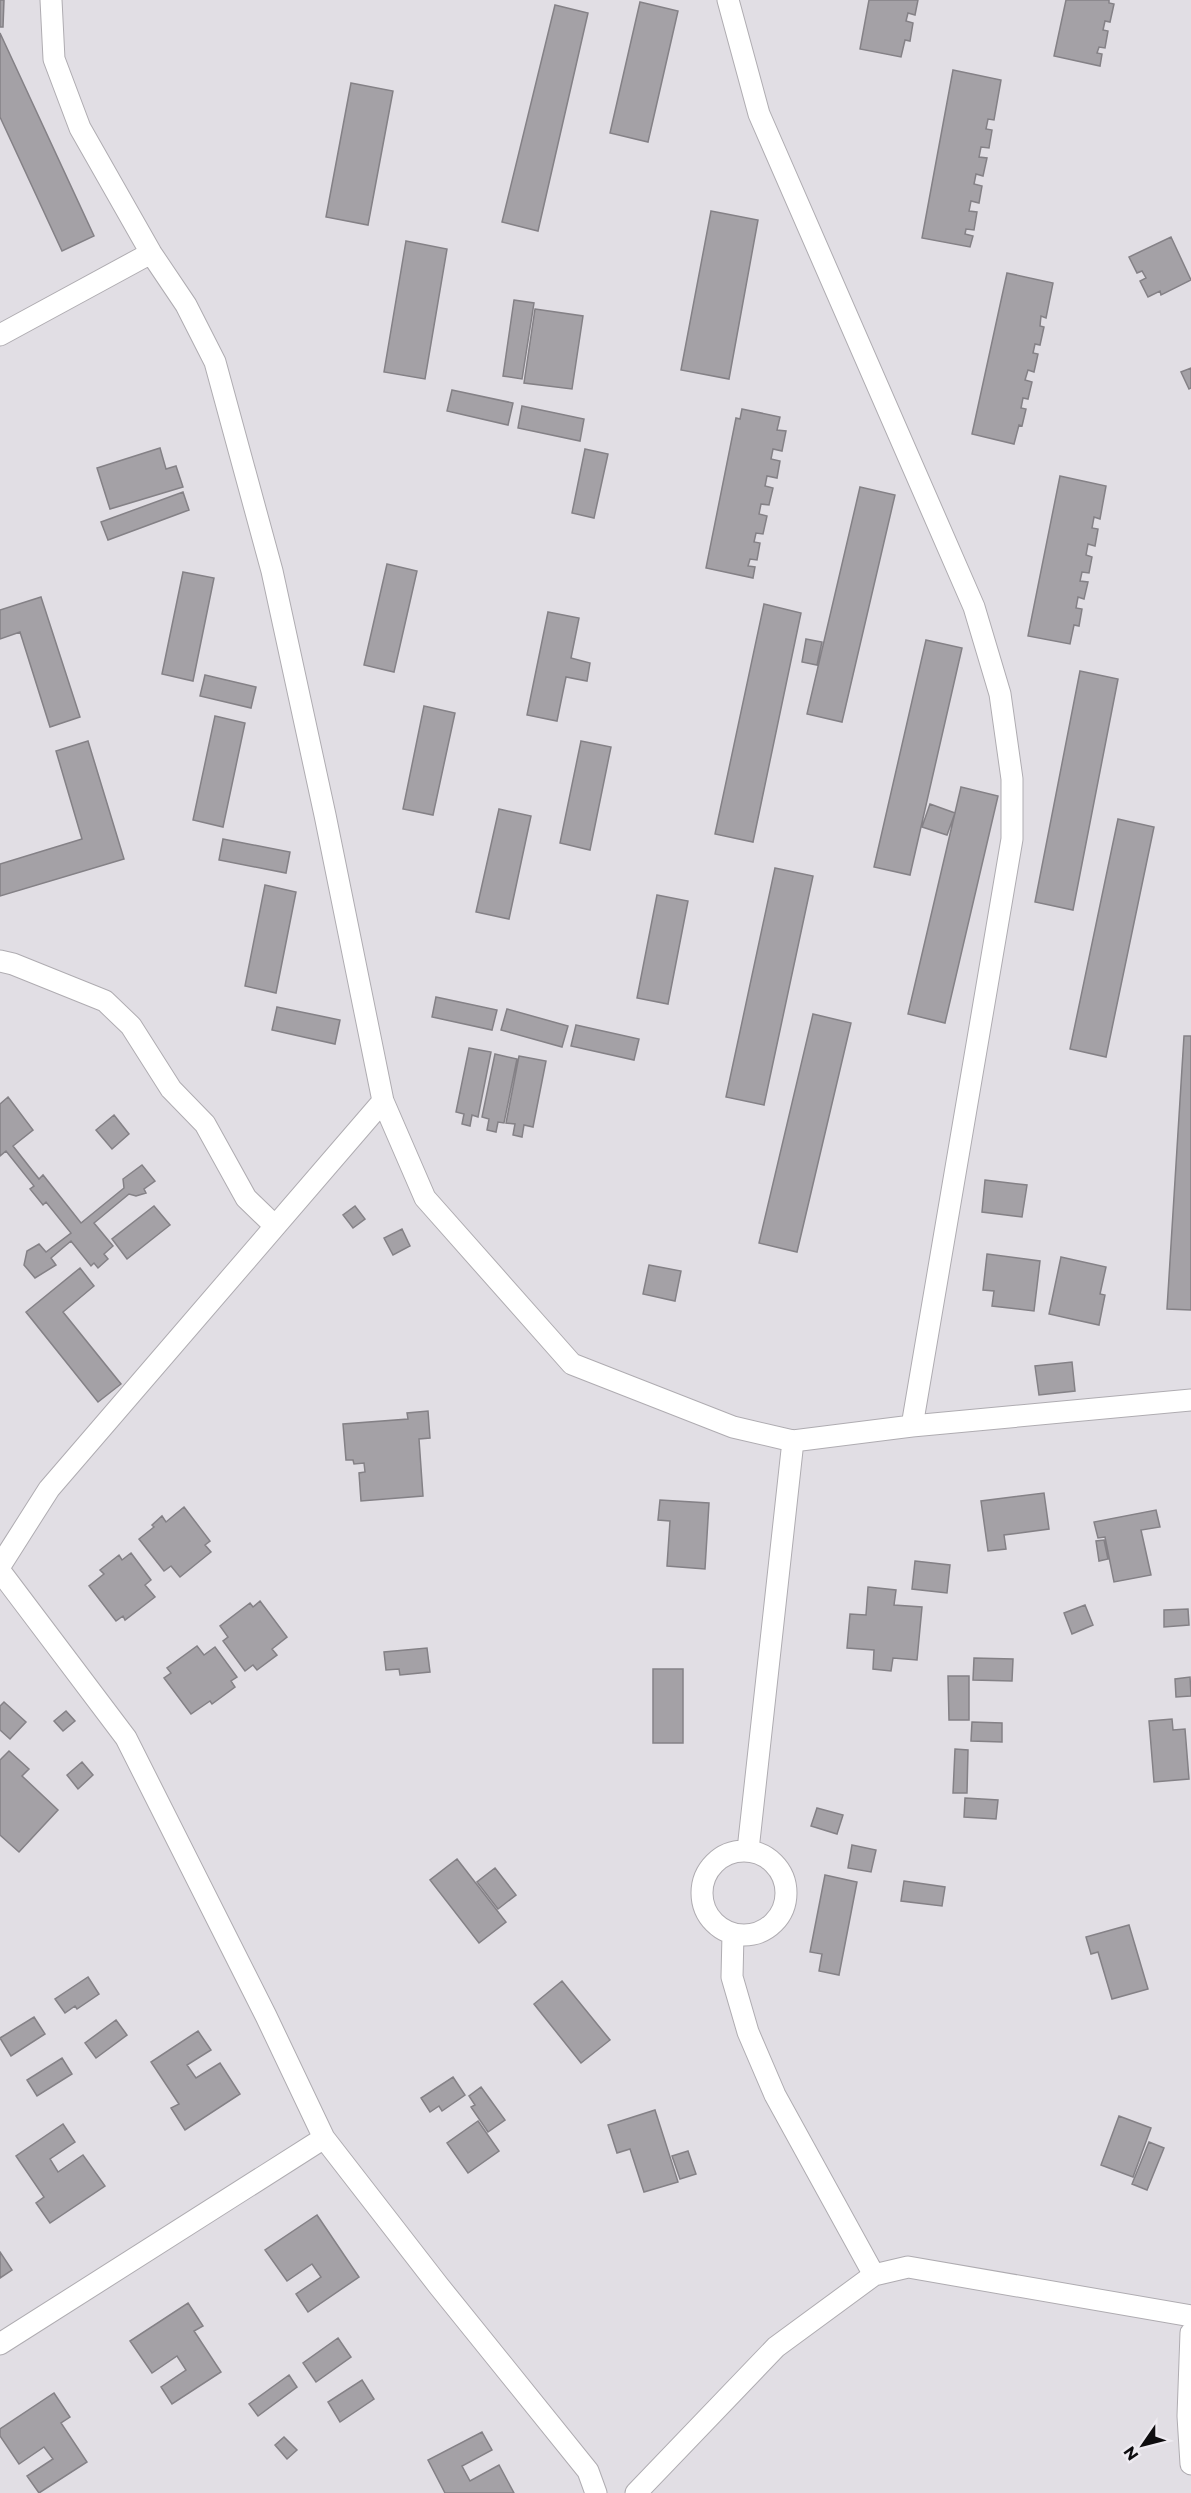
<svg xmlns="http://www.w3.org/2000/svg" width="1191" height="2493" viewBox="0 0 1191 2493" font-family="Montserrat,sans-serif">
<rect width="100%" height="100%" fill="#e1dee4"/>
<path fill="#a4a1a6" stroke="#848186" stroke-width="1.5" d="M0 0H4L3 27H0Z
M869 0H918L915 15 908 13 906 21 913 23 910 41 905 40 901 57 860 49Z
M1066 0H1109V3L1114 4 1110 22 1105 21 1103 30 1108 31 1105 48 1099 47 1097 53 1102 54 1100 66 1054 56Z
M640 2 678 11 648 142 610 133Z
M555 5 588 13 538 231 502 222Z
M0 33 94 236 62 251 0 117Z
M953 70 1001 80 994 120 988 119 986 129 992 130 989 148 981 147 979 157 987 158 983 176 976 174 974 184 982 186 979 203 971 201 969 211 977 212 974 230 966 229 965 234 973 236 970 247 922 238Z
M351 83 393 91 368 225 326 217Z
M711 211 758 220 729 379 681 370Z
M1171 237 1191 280 1161 295 1160 291 1148 297 1140 281 1146 278 1142 271 1137 273 1129 257Z
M406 241 447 249 425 379 384 372Z
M1007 273 1053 283 1046 318 1041 316 1040 326 1044 327 1040 345 1035 344 1033 353 1038 354 1034 372 1028 370 1025 380 1032 382 1028 399 1023 398 1021 408 1026 409 1022 426 1019 425 1014 444 972 434Z
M514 300 534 303 522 379 503 376Z
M535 309 583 316 572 389 524 383Z
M1191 368V388L1189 389 1181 372Z
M452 390 513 403 508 425 447 411Z
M522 406 584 419 580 441 518 428Z
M742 409 780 417 777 430 786 431 782 451 773 449 771 459 780 461 777 478 767 476 765 486 773 488 769 505 761 504 759 514 767 516 763 534 756 533 754 542 760 543 757 560 750 559 748 566 755 567 753 578 706 568 736 418 740 419Z
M160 448 166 469 176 466 183 487 110 509 97 468Z
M585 449 608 454 594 518 572 513Z
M1060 476 1106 486 1100 519 1094 517 1092 528 1098 529 1095 546 1088 544 1086 555 1092 557 1089 573 1082 572 1080 581 1088 582 1084 599 1078 597 1076 608 1082 609 1079 626 1074 625 1070 644 1028 636Z
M860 487 895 495 842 722 807 714Z
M183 492 189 510 108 540 101 522Z
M387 564 417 571 394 672 364 665Z
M183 572 214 578 193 681 162 674Z
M41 597 80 717 50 727 20 632 0 639V610Z
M764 604 801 613 753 842 715 834Z
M548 612 579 618 571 658 590 663 587 681 566 677 557 721 527 715Z
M806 639 822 642 817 665 802 662Z
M926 640 962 648 910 875 874 867Z
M1080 671 1118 679 1073 910 1035 902Z
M205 675 256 687 251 708 200 696Z
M424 706 455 713 433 815 403 809Z
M215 716 245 723 223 827 193 820Z
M88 741 124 859 0 896V864L82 839 56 751Z
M581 741 611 747 590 850 560 843Z
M961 787 998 796 945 1023 908 1014Z
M930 804 955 813 947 835 922 827Z
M499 809 531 816 509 919 476 912Z
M1118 819 1154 827 1106 1057 1070 1049Z
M223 839 290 852 286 873 219 860Z
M775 868 813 876 764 1105 726 1097Z
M265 885 296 892 276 993 245 986Z
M657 895 688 901 668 1004 637 998Z
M436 997 497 1010 492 1030 432 1017Z
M277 1007 340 1020 335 1044 272 1030Z
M507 1009 568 1026 562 1047 501 1030Z
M813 1014 851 1023 797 1252 759 1243Z
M576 1025 639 1039 634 1060 571 1046Z
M1184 1036H1191V1310L1167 1309Z
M469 1048 491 1052 478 1117 472 1115 470 1126 462 1124 464 1114 456 1112Z
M495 1054 517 1059 504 1123 498 1122 496 1132 487 1130 489 1119 482 1117Z
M519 1056 546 1061 533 1127 524 1125 522 1137 513 1135 515 1124 506 1123Z
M8 1097 33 1130 13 1146 39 1179 43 1175 81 1223 124 1188 123 1179 142 1165 155 1181 144 1189 146 1193 136 1196 129 1194 94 1223 113 1246 104 1254 108 1259 98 1268 94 1263 91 1266 71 1241 51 1258 56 1265 35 1278 24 1265 27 1251 39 1244 46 1252 71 1233 46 1202 43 1205 30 1189 34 1186 6 1151 0 1156V1104Z
M114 1115 129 1134 112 1149 96 1130Z
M985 1180 1027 1185 1022 1217 982 1212Z
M154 1206 170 1225 127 1259 112 1239Z
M355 1206 365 1219 353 1228 343 1215Z
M402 1229 410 1246 393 1255 384 1238Z
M987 1254 1040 1261 1034 1311 992 1306 994 1291 983 1290Z
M1061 1257 1106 1267 1100 1294 1105 1295 1099 1325 1049 1314Z
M649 1265 681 1271 675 1301 643 1294Z
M80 1268 94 1286 63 1312 121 1384 98 1402 26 1312Z
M1072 1362 1075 1391 1039 1395 1035 1366Z
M428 1411 430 1438 419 1439 423 1496 361 1501 359 1473 365 1472 364 1463 354 1464 353 1460H346L343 1424 408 1419 407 1413Z
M1044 1493 1049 1529 1004 1535 1006 1549 988 1551 981 1501Z
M660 1500 709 1503 705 1569 667 1566 670 1521 658 1520Z
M184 1507 210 1541 205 1545 211 1552 180 1577 171 1566 164 1571 139 1539 154 1527 152 1525 162 1516 166 1522Z
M1156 1510 1160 1527 1141 1530 1151 1575 1114 1582 1105 1537 1098 1538 1094 1522Z
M1104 1540 1108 1559 1099 1561 1096 1541Z
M131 1553 151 1580 145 1585 155 1597 125 1620 123 1616 116 1621 89 1586 104 1574 100 1570 119 1555 122 1560Z
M915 1561 950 1565 947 1593 912 1589Z
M868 1587 896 1590 894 1605 922 1607 917 1660 893 1658 891 1671 873 1669 874 1650 847 1648 850 1614 866 1615Z
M260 1601 287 1637 272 1649 277 1655 257 1670 253 1665 245 1671 223 1641 228 1637 220 1626 250 1603 253 1607Z
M1085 1605 1093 1625 1072 1634 1064 1613Z
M1188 1609 1189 1625 1164 1627V1610Z
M197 1646 204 1655 215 1647 237 1677 231 1681 235 1687 212 1704 210 1701 191 1714 164 1678 171 1673 167 1668Z
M427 1648 430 1672 400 1675 399 1669 386 1670 384 1652Z
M974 1658 1013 1659 1012 1681 973 1680Z
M653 1669H683V1743H653Z
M948 1676H969V1720H949Z
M1190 1677 1191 1696 1176 1697 1175 1679Z
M4 1702 26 1722 10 1739 0 1730V1706Z
M66 1711 75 1721 63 1731 54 1721Z
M1172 1719 1173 1730 1185 1729 1189 1779 1154 1782 1149 1721Z
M972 1722 1002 1723V1742L971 1741Z
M955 1749 968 1750 967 1793H953Z
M9 1751 29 1769 22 1776 58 1810 19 1852 0 1835V1760Z
M82 1762 93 1775 78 1789 67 1775Z
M965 1798 998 1800 996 1819 964 1817Z
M817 1808 843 1815 837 1834 811 1826Z
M852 1845 876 1850 871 1872 848 1868Z
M457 1859 506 1922 479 1943 430 1880Z
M495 1868 516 1895 498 1909 477 1882Z
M825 1875 857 1882 839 1975 819 1971 822 1954 810 1952Z
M904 1881 945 1887 942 1906 901 1901Z
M1129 1925 1148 1989 1112 1999 1098 1952 1091 1954 1086 1937Z
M88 1977 99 1994 77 2009 75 2006 65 2013 55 1999Z
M562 1981 610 2040 581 2063 534 2004Z
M34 2017 45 2034 11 2056 0 2038Z
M116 2020 127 2035 96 2058 85 2043Z
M198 2031 211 2050 187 2065 196 2078 220 2063 240 2094 185 2130 171 2108 179 2104 151 2062Z
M62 2058 72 2074 37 2096 27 2080Z
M453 2077 465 2095 442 2111 439 2106 430 2112 421 2098Z
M481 2087 505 2120 488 2132 471 2107 475 2105 469 2096Z
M655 2110 678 2182 644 2192 630 2149 617 2153 608 2125Z
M1119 2116 1151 2128 1133 2177 1101 2165Z
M478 2121 499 2151 468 2173 447 2143Z
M63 2124 75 2142 50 2159 58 2172 83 2155 105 2186 50 2223 36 2203 44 2197 16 2156Z
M1149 2142 1164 2148 1147 2190 1132 2184Z
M688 2151 696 2174 680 2179 672 2156Z
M317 2215 359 2277 308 2312 296 2294 321 2277 312 2264 287 2281 265 2250Z
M0 2252 12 2270 0 2278Z
M188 2303 203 2326 194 2331 221 2372 172 2404 161 2387 186 2370 177 2356 152 2373 130 2341Z
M338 2338 351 2357 316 2382 303 2363Z
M289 2375 297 2387 258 2416 249 2404Z
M362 2380 374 2399 340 2422 328 2402Z
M54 2393 70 2417 61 2423 87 2462 39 2493 27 2476 53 2459 44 2447 19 2464 0 2436V2429Z
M482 2432 492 2450 462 2466 470 2481 499 2465 514 2493H445L428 2460Z
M284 2437 297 2450 287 2459 275 2445Z"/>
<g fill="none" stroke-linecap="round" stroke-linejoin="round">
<g stroke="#afacb1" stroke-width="23">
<path id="minor" d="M51 0 54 59 80 128 151 253 186 305 215 362 272 571 325 815 383 1101 425 1198 572 1364 733 1427 793 1441 912 1426 1191 1400
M728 0 759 114 974 607 1000 694 1012 779V839L912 1426
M0 335 151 253
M0 961 13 964 105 1001 131 1026 171 1089 205 1124 246 1198 275 1226
M0 1566 49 1489 383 1101
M0 1571 126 1738 266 2016 324 2138 438 2285 588 2471 596 2493
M748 1850 793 1441
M702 1893a42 42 0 1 1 84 0a42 42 0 1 1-84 0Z
M733 1934 732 1977 748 2032 775 2095 874 2275
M1191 2333 1188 2416 1191 2464
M0 2344 324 2138
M636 2493 776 2347 874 2275 908 2267 1191 2316"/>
</g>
<use href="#minor" stroke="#fff" stroke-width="21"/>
</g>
<g transform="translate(1143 2445) rotate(235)" stroke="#eeebf1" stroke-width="4.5" paint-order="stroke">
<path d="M0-4.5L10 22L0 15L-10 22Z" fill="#0e0d0f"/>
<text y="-9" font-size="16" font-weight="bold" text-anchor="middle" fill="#0e0d0f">N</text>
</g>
</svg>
